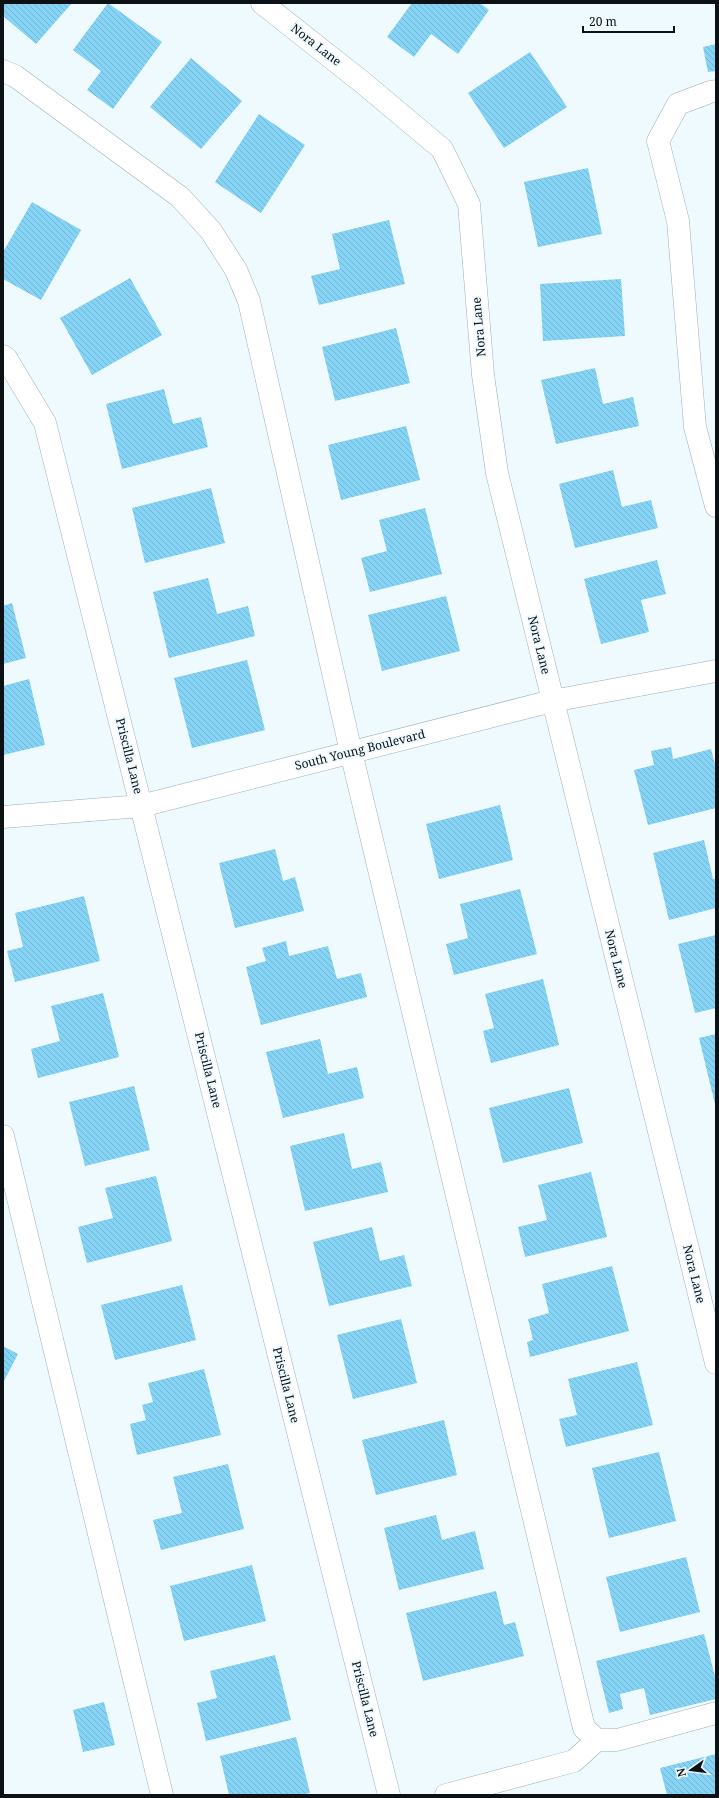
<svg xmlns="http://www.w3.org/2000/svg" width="719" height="1798" viewBox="0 0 719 1798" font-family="'Noto Serif',serif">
<defs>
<pattern id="building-back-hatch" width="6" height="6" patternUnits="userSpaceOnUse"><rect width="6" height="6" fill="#85d3f5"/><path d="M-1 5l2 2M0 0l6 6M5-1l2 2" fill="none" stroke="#72b4d1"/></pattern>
</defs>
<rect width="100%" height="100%" fill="#effaff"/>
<path fill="url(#building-back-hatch)" d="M3 3H72L36 44 3 16Z
M108 3 162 42 113 109 87 90 101 71 73 50Z
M412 3H480L489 10 458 54 431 34 414 57 387 37Z
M716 44V71L708 72 703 47Z
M530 52 567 107 504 148 468 93Z
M191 58 242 101 201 149 150 107Z
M259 114 305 145 261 213 215 182Z
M588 168 602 234 538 247 524 182Z
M32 202 81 230 41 300 3 279V252Z
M389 220 405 284 319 305 311 276 340 269 332 234Z
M130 278 162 335 92 375 60 318Z
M621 279 625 336 543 341 540 284Z
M396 328 410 383 335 401 322 347Z
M595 368 603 404 633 397 639 426 556 444 541 380Z
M164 389 173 424 201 417 208 447 122 469 106 404Z
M406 426 420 480 341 500 328 445Z
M613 470 622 507 651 500 658 528 575 548 559 484Z
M211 488 225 543 145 563 132 508Z
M425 508 442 574 370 592 361 558 387 551 379 520Z
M657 560 666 594 641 600 649 632 601 644 584 579Z
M208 578 217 614 248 606 255 636 169 658 153 592Z
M446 596 460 651 382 671 368 615Z
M12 603 26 658 3 664V606Z
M247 660 265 730 192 748 174 678Z
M29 679 45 745 3 755V686Z
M671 747 673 759 711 749 716 768V808L648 825 634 770 654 765 651 751Z
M500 805 513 860 439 879 426 824Z
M704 840 713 879H716V908L669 920 653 853Z
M275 849 283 881 295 877 304 911 235 928 219 863Z
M520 889 537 954 454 975 446 944 468 938 460 904Z
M84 896 100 961 15 982 7 951 23 947 15 913Z
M716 935V1008L695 1013 678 944Z
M286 941 289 956 328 946 337 979 361 973 367 997 261 1025 246 967 266 961 262 948Z
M543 979 559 1045 491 1063 483 1031 494 1028 485 994Z
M103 993 119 1057 38 1078 31 1049 60 1041 51 1006Z
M716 1034V1104H715L699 1038Z
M320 1039 328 1074 357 1067 364 1098 283 1118 266 1052Z
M134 1086 150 1150 85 1166 69 1102Z
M569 1088 583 1143 503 1163 489 1108Z
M344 1133 352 1169 381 1162 388 1192 305 1211 290 1146Z
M591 1172 607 1237 525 1257 518 1227 547 1220 538 1185Z
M156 1176 172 1241 87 1263 78 1227 113 1218 105 1188Z
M372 1227 380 1261 404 1255 412 1286 329 1306 313 1242Z
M612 1266 629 1331 530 1357 527 1342 533 1340 528 1319 549 1313 542 1284Z
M182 1285 196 1340 115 1360 101 1305Z
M401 1319 417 1383 353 1399 337 1335Z
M3 1346 18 1354 4 1381 3 1380Z
M637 1362 653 1425 566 1447 559 1419 577 1415 568 1379Z
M204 1369 221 1435 137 1455 130 1424 146 1420 142 1405 153 1402 148 1383Z
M444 1420 457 1475 376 1495 362 1440Z
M659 1452 676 1521 609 1538 592 1468Z
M228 1464 244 1529 161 1550 153 1520 182 1513 173 1477Z
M436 1515 442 1540 475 1531 484 1569 399 1590 384 1528Z
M686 1557 700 1612 620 1632 606 1577Z
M252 1565 266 1621 184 1641 170 1586Z
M496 1591 504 1625 515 1622 524 1656 423 1681 406 1613Z
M704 1634 716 1680V1699L650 1715 644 1688 620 1694 623 1709 609 1713 596 1661Z
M275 1655 291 1720 206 1741 197 1703 217 1698 210 1671Z
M104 1702 115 1745 83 1752 73 1710Z
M296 1737 310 1793 301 1795H229L220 1756Z
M716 1754V1795H667L660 1768Z"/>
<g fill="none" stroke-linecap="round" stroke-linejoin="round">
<g stroke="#9eafb7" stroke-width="23">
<path id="minor" d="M262 3 362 82 442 149 469 204 483 375 497 473 716 1363
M3 71 15 76 180 197 211 231 236 270 249 301 351 752 584 1728 597 1740H617L716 1713
M716 91 710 92 678 104 658 141 678 221 695 427 716 506
M3 356 6 358 45 423 389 1795
M3 817 141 806 552 701 716 671
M3 1136 162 1795
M446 1795 574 1761 597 1740"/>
</g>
<use href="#minor" stroke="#fff" stroke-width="22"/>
</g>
<g text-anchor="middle" stroke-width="4" stroke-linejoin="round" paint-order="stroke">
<g font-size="12" fill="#0b1114" stroke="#effaff">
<text transform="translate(316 45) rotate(38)" y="4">Nora Lane</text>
<text transform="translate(479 327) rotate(-95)" y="4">Nora Lane</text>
<text transform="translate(539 645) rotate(76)" y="4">Nora Lane</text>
<text transform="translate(360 750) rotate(-14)" y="4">South Young Boulevard</text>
<text transform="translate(129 756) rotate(76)" y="4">Priscilla Lane</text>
<text transform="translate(616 959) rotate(76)" y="4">Nora Lane</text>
<text transform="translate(208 1070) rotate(76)" y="4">Priscilla Lane</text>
<text transform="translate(694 1274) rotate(76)" y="4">Nora Lane</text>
<text transform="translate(286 1385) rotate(76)" y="4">Priscilla Lane</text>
<text transform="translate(365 1699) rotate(76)" y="4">Priscilla Lane</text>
</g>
</g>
<rect width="719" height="1798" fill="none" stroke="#0b1114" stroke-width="8"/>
<g transform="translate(691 1770) rotate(256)" stroke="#effaff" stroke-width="3" paint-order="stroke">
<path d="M0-3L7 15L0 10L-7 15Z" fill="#0b1114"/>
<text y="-6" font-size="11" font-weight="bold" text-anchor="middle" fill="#0b1114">N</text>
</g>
<path d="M583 26v6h91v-6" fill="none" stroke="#0b1114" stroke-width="2"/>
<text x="589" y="26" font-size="12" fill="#0b1114" stroke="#effaff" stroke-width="3" paint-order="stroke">20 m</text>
</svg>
